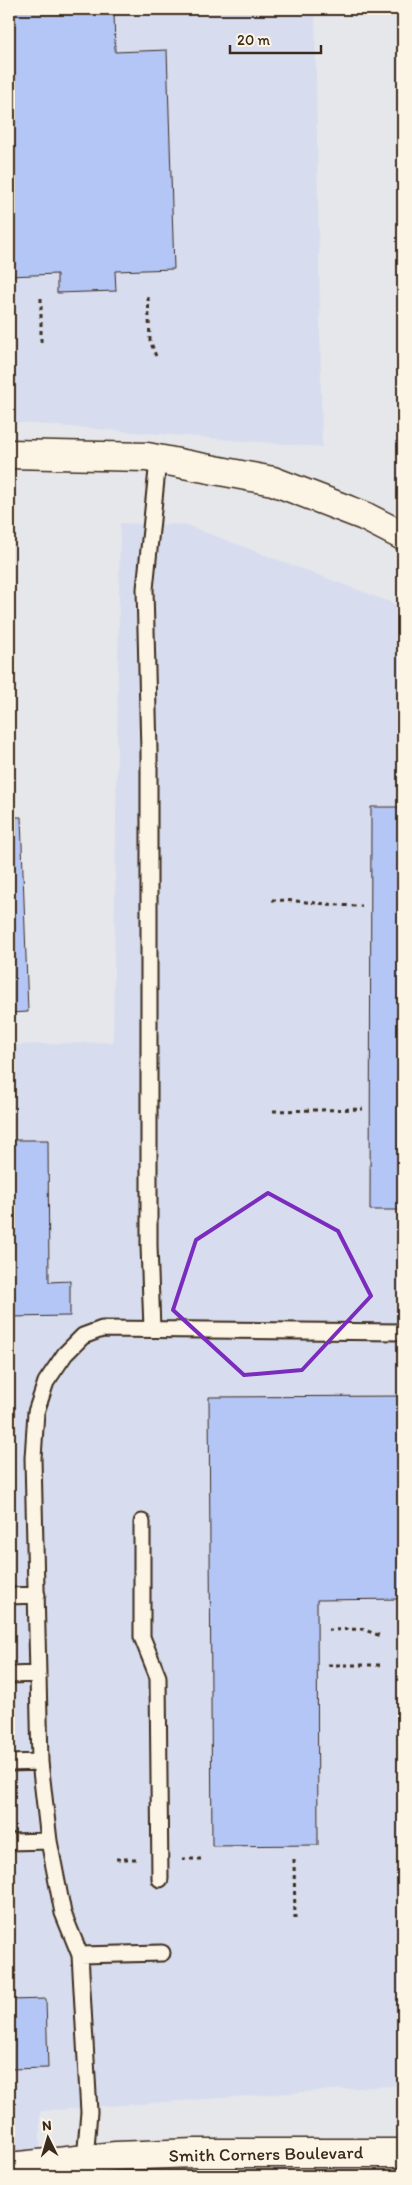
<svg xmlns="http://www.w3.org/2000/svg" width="412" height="2185" viewBox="0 0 412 2185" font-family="Itim,sans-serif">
<rect width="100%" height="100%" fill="#e6e7ea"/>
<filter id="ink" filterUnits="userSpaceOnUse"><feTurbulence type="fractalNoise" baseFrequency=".02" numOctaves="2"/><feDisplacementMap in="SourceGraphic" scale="10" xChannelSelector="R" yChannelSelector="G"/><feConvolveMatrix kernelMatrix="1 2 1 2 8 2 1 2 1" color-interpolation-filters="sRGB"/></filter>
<g filter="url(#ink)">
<path fill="#d7ddee" d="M9 9H315L322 447 9 422Z
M120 523 186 525 403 607V2085L40 2111V2176H9V1045L113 1042Z"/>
<path fill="#b4c6f6" stroke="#3b2a1e" d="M9 9H114L115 52 167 50 174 269 115 271 116 291 57 293V274L9 276Z
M371 807H403V1210H370Z
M9 817H21L28 1012 9 1013Z
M9 1140H48L49 1282 70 1281V1316L9 1317Z
M403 1396V1599L317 1600 318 1845 212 1846 209 1397Z
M46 1999 48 2068 9 2069V2000Z"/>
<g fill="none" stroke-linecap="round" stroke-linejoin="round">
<g stroke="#3b2a1e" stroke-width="19">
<path id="service" d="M152 1329 149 1245V752L145 589 158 460
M142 1522V1637L158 1677 160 1879
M9 1596 37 1595
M9 1675 38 1674
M9 1763 40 1762
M9 1842 49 1841
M80 1955 162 1953
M85 2160 89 2112 80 1955 63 1913 49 1841 40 1762 33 1458 36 1412 46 1382 65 1354 83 1336 102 1329 403 1332"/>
</g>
<g stroke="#3b2a1e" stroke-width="31">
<path id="minor" d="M9 454 147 457 273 481 364 516 403 536
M9 2167 116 2156 195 2153H403"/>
</g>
<path stroke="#3b2a1e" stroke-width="3" stroke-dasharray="4 4" stroke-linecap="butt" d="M148 297 150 340 157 359
M41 298V342
M272 900C302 900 331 906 362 906
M273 1111 363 1109
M328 1630 362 1629 381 1636
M328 1665H380
M116 1859H138
M182 1859H201
M294 1859 295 1920"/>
<use href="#service" stroke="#fcf5e5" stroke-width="15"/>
<use href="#minor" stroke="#fcf5e5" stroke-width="28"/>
</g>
</g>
<path fill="none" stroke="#7b2cbf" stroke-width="4" stroke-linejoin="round" d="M268 1193 338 1231 371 1296 302 1370 244 1375 173 1310 196 1240Z"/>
<g text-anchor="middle" stroke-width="4.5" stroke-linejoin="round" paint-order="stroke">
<g font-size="18" fill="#3b2a1e" stroke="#fcf5e5">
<text transform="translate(266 2154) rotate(-1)" y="6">Smith Corners Boulevard</text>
</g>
</g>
<rect width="412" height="2185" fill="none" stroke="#fcf5e5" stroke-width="30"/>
<rect x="15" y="15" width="382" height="2155" fill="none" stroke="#3b2a1e" stroke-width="2" filter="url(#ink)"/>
<g transform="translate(48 2138) rotate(355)" stroke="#fcf5e5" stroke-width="4" paint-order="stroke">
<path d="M0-4L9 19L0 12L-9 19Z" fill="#3b2a1e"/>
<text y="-8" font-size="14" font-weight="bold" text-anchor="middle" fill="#3b2a1e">N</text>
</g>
<path d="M230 45v8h91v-8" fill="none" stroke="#3b2a1e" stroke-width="2.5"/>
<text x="237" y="45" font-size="15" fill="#3b2a1e" stroke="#fcf5e5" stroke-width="4" paint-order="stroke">20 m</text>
</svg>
